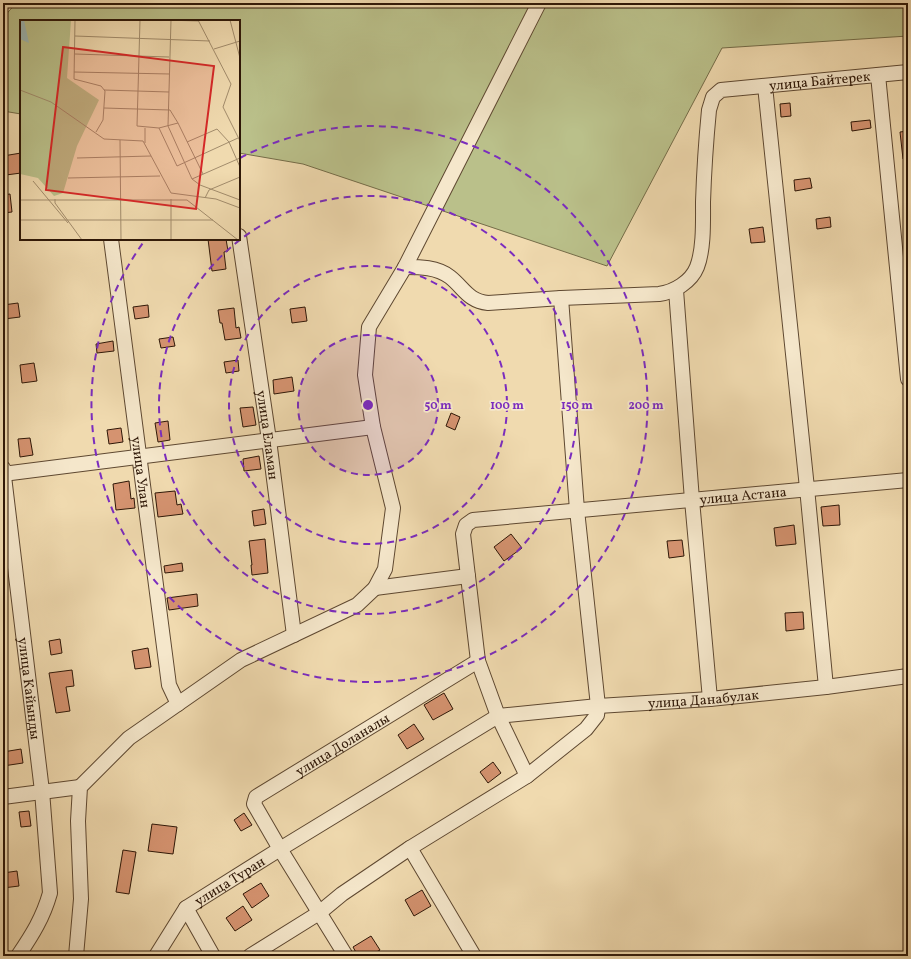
<svg xmlns="http://www.w3.org/2000/svg" width="911" height="959" viewBox="0 0 911 959" font-family="Vollkorn,serif">
<rect width="100%" height="100%" fill="#f0daaf"/>
<filter id="stains"><feTurbulence type="fractalNoise" baseFrequency=".005" numOctaves="4"/><feColorMatrix values="0 0 0 0 .2 0 0 0 0 .09 0 0 0 0 .02 0 0 0 .5 -.17"/></filter>
<radialGradient id="worn" r=".72"><stop offset=".6" stop-color="#630" stop-opacity="0"/><stop offset="1" stop-color="#630" stop-opacity=".3"/></radialGradient>
<path fill="#bac08a" stroke="#746c48" d="M16 3H908V36L722 48 607 266 303 164 239 153V21H21V114L3 111V18Z"/>
<path fill="#d59370" stroke="#2e1707" d="M790 103 791 116 781 117 780 104Z
M870 120 871 128 852 131 851 122Z
M908 131V159H903L900 132Z
M21 153V173L6 175 3 156Z
M810 178 812 188 795 191 794 180Z
M10 194 12 212 3 213V195Z
M830 217 831 227 817 229 816 219Z
M763 227 765 242 751 243 749 229Z
M208 239H226L228 251 224 252 226 269 212 271Z
M18 303 20 317 4 319 3 305Z
M148 305 149 317 135 319 133 307Z
M305 307 307 321 292 323 290 309Z
M234 308 236 328 239 327 241 338 225 340 222 323H220L218 310Z
M173 337 175 346 161 348 159 339Z
M113 341 114 351 97 353 96 344Z
M238 360 239 371 226 373 224 362Z
M34 363 37 381 22 383 20 365Z
M292 377 294 391 274 394 273 380Z
M253 407 256 425 243 427 240 408Z
M451 413 460 417 455 430 446 426Z
M168 421 170 440 158 442 155 423Z
M121 428 123 442 109 444 107 430Z
M30 438 33 455 20 457 18 439Z
M259 456 261 469 244 471 243 459Z
M129 481 131 499 134 498 135 508 116 510 113 484Z
M175 491 177 505 181 504 183 514 158 517 155 493Z
M839 505 840 525 823 526 821 507Z
M264 509 266 524 254 526 252 511Z
M794 525 796 544 776 546 774 528Z
M511 534 522 548 504 561 494 547Z
M265 539 268 573 252 575 251 565H252L249 541Z
M682 540 684 556 669 558 667 541Z
M182 563 183 571 165 573 164 566Z
M197 594 198 606 169 610 167 598Z
M803 612 804 629 786 631 785 613Z
M60 639 62 653 51 655 49 641Z
M148 648 151 667 135 669 132 651Z
M72 670 74 686 66 687 70 711 56 713 49 673Z
M444 693 453 709 433 720 424 705Z
M414 724 424 739 407 749 398 735Z
M21 749 23 763 3 766V752Z
M493 762 501 773 488 783 480 772Z
M29 811 31 826 21 827 19 812Z
M244 813 252 825 241 831 234 820Z
M152 824 177 827 173 854 148 851Z
M123 850 136 852 129 894 116 892Z
M17 871 19 886 3 888V873Z
M261 883 269 896 252 908 243 894Z
M422 890 431 906 414 916 405 900Z
M243 906 252 920 235 931 226 918Z
M371 936 380 950 369 956H358L353 947Z"/>
<g fill="none" stroke-linecap="round" stroke-linejoin="round">
<g stroke="#5e4831" stroke-width="16">
<g id="minor">
<path d="M878 75 908 379"/>
<path d="M765 86 807 488 826 687"/>
<path id="s1" d="M239 236 269 440 294 635"/>
<path id="s2" d="M111 239 169 685 178 704"/>
<path id="s3" d="M405 267C420 267 437 267 450 277 464 288 468 301 488 303L561 298 659 294C674 292 691 282 697 267 704 249 703 221 703 202 704 171 706 141 709 110L713 97 721 90 908 72"/>
<path d="M676 290 692 500 710 699"/>
<path id="s4" d="M3 468 42 791 50 893C43 918 32 935 18 956"/>
<path d="M3 474 373 427"/>
<path d="M375 588 468 576"/>
<path d="M527 776 586 729 597 715 598 706 577 510 561 298"/>
<path d="M3 797 80 787"/>
<path d="M410 848 474 956"/>
<path d="M186 908 213 956"/>
<path d="M76 956 81 899 78 821 80 787 129 738 241 660 357 605 375 588 385 569 393 508 373 427 365 375 369 327 405 267 539 3"/>
<path id="s5" d="M156 956 186 908 280 849 498 716 598 706 710 699 826 687 908 676"/>
<path id="s6" d="M250 956 319 913 342 894 410 848 527 776 498 716 478 661 463 534 466 525 473 520 908 480"/>
<path id="s7" d="M346 956 280 849 254 804 256 797 478 661"/>
</g>
</g>
<use href="#minor" stroke="#f5e7cb" stroke-width="14"/>
</g>
<circle cx="368" cy="405" r="70" fill="#7b2cbf" fill-opacity=".12"/>
<g fill="none" stroke="#7b2cbf" stroke-width="2" stroke-dasharray="7 5">
<circle cx="368" cy="405" r="70"/>
<circle cx="368" cy="405" r="139"/>
<circle cx="368" cy="405" r="209"/>
<path d="M240 158A278 278 0 1 1 145 240"/>
</g>
<g text-anchor="middle" stroke-width="3.5" stroke-linejoin="round" paint-order="stroke">
<g font-size="14" fill="#2e1707" stroke="#f5e7cb">
<text dy="5" stroke="none"><textPath href="#s3" startOffset="595">улица Байтерек</textPath></text>
<text dy="5" stroke="none"><textPath href="#s1" startOffset="201">улица Еламан</textPath></text>
<text dy="5" stroke="none"><textPath href="#s2" startOffset="235">улица Улан</textPath></text>
<text dy="5" stroke="none"><textPath href="#s6" startOffset="873">улица Астана</textPath></text>
<text dy="5" stroke="none"><textPath href="#s4" startOffset="222">улица Кайынды</textPath></text>
<text dy="5" stroke="none"><textPath href="#s5" startOffset="629">улица Данабулак</textPath></text>
<text dy="5" stroke="none"><textPath href="#s7" startOffset="286">улица Доланалы</textPath></text>
<text dy="5" stroke="none"><textPath href="#s5" startOffset="108">улица Туран</textPath></text>
</g>
</g>
<g transform="translate(20 20)">
<rect width="220" height="220" fill="#f0daaf"/>
<path d="M0 0H51L47 58 79 80 57 126 43 173 34 176 18 158 0 154Z" fill="#bac08a"/>
<path d="M0 0H4L9 23 0 19Z" fill="#9db8b4"/>
<path fill="none" stroke="#a28c6c" stroke-width="1" d="M55 0 54 59 81 66 85 71 83 100 76 112M120 0 117 106 139 108 158 103 183 154M144 0 179 1M151 0 148 106 172 159 180 165 220 180M178 0 211 64 203 87 220 121M210 0 220 38M55 16 190 21M194 29 220 21M55 34 149 37M54 52 150 54M0 70 31 82 84 119 123 121 151 173 196 179 220 188M84 70 149 72M84 88 150 90 158 103M125 108V123M139 108 157 146 218 118M100 120 101 220M167 122 197 109 209 122 220 147M57 138 131 136M48 158 140 156M172 159 220 138M13 161 48 203M185 178 189 170 220 157M35 179V183L62 220M0 180H167L218 220M0 200H193M151 220V179"/>
<path fill="#d62828" fill-opacity="0.15" stroke="#d62828" stroke-width="2" d="M43 27 194 46 176 189 26 170Z"/>
<rect width="220" height="220" fill="none" stroke="#2e1707" stroke-width="2"/>
</g>
<circle cx="368" cy="405" r="6" fill="#7b2cbf" stroke="#f5e7cb" stroke-width="2"/>
<g font-size="12" text-anchor="middle" font-weight="bold" fill="#7b2cbf" stroke="#f5e7cb" stroke-width="3.5" stroke-linejoin="round" paint-order="stroke">
<text x="438" y="409">50 m</text>
<text x="507" y="409">100 m</text>
<text x="577" y="409">150 m</text>
<text x="646" y="409">200 m</text>
</g>
<rect width="911" height="959" fill="none" stroke="#f0daaf" stroke-width="16"/>
<rect x="4" y="4" width="903" height="951" fill="none" stroke="#2e1707" stroke-width="2"/>
<rect x="8" y="8" width="895" height="943" fill="none" stroke="#2e1707"/>
<rect width="100%" height="100%" filter="url(#stains)"/>
<rect width="100%" height="100%" fill="url(#worn)"/>
</svg>
